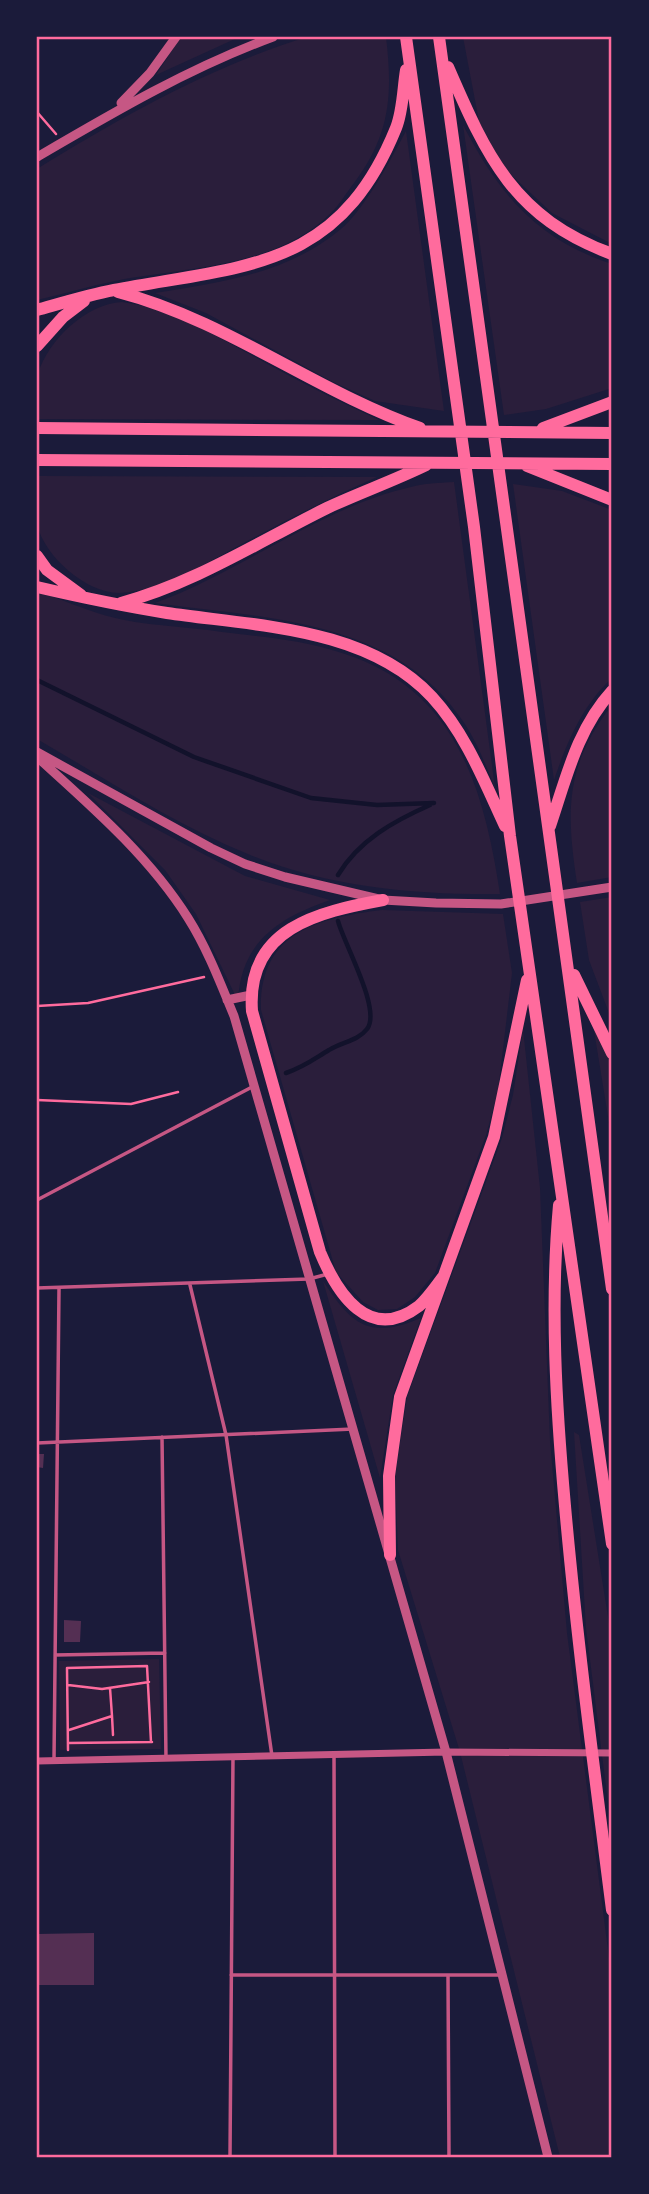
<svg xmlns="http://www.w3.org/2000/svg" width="649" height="2194" viewBox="0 0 649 2194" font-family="'Alegreya Sans',sans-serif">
<rect width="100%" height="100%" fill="#1b1b3a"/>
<path fill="#2a1e3b" d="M181 37H236L237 38 156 75Z
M307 37H386C393 95 390 135 354 183 346 193 340 204 331 213 276 268 186 267 115 281 89 286 63 294 37 300V169C123 116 210 67 307 37Z
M463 37H612V244L552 213 503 167 479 121Z
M463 125C499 194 536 239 612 264V388L546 409 504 415Z
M406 131 444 411 375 401 333 382 206 313 155 293C220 283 289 273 341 229 365 209 391 159 406 131Z
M122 302C174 309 219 338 264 362 302 383 340 402 379 420L37 419C37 405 34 387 38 374 48 340 86 304 122 302Z
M37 476 377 477C336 495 296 515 257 536 215 557 167 591 119 593 86 593 44 556 37 524 33 510 37 491 37 476Z
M454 482 495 788C485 763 476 739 460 717 392 619 262 618 155 603 243 571 319 508 411 487 424 483 439 483 454 482Z
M513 484 562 491 612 510V678C582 706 567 742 554 780Z
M37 591C60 599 83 609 107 616 143 626 185 626 222 632 263 637 303 640 342 653 456 689 484 788 500 894 416 895 327 887 248 854 174 824 106 779 37 739Z
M612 705V877L577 883C566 811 565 765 612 705Z
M88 793 245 876 330 900C278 918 241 942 238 1001L196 914 165 870Z
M612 897V1021L589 960 580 902Z
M382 910 503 914 512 973 498 1091 486 1135 435 1273 415 1297 397 1309 378 1310 363 1302 336 1272 261 1010C259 933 317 918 382 910Z
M592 1018 612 1068V1141Z
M523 1029 540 1188 550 1441 567 1633 612 1981V2157H560L460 1752 398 1550 395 1476 407 1397 502 1138 513 1095Z
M323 1281C352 1325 369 1340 421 1318L393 1395 380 1478Z
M574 1432 579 1435 612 1642V1834L586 1628Z
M159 1659 161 1749 60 1750 59 1661Z"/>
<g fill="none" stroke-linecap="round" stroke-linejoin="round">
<path stroke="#12122b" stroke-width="4.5" d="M37 680 194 757 311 798 377 805 434 803
M338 875C359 840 394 821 430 805
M286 1073C304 1067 314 1059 329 1050 341 1042 358 1041 367 1029 382 1010 344 944 338 921"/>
</g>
<path fill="#542f53" d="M37 1454H44L43 1468 37 1467Z
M64 1620 81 1621 80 1642H64Z
M37 1795H39V1840H37Z
M94 1933V1985H37V1934Z"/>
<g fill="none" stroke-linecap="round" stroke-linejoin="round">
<path stroke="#ff6b9d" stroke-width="2.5" d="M37 112 56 134
M37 1006 88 1003 204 977
M37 1100 131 1104 178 1092
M68 1685 102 1689 149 1682
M112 1716 113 1735
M69 1730 112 1716 110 1688
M68 1743 152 1742
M68 1750 67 1668 147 1666 151 1742"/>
<path stroke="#c65784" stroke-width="3.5" d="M37 1200 252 1087
M190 1285 226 1435 272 1756
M37 1288 309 1279 328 1274
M162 1437 166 1758
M37 1443 353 1429
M55 1655 165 1653
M334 1754 335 2157
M54 1760 59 1289
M231 1975H502
M448 1976 449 2157
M230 2157 233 1757"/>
<path stroke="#c65784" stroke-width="7" d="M37 1761 446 1752 612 1753"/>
<path stroke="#c65784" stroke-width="9" d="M121 103 150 73 176 37
M37 157C114 112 189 68 273 37
M37 752 211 848 245 864 285 877 383 900 436 903 501 904 612 887
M37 757C91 806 149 856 188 918 207 948 220 982 234 1016L446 1752 548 2157
M227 1000 251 995"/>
<path stroke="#ff6b9d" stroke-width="12" d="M406 37 474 527 510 836 612 1544
M439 37 612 1289
M448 67C487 157 514 218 612 254
M118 292C226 320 315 391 420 428
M37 310C62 303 88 295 114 290 244 265 338 271 396 128 403 111 403 88 406 70
M37 346 63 317 84 301
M37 428 612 433
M543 428 612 402
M37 460 612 464
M527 466 612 500
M37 556 47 570 81 595
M37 587C80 597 123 606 167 613 255 626 367 627 432 697 466 734 484 781 505 826
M121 603C195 583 258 542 327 508 359 493 393 481 426 465
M550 826C566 779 577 729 612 691
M383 900C318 912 246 928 252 1011L320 1252C337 1293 369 1344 419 1306 428 1298 436 1286 443 1277
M574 975 612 1053
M559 1205C550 1305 556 1406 565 1506 577 1641 595 1776 612 1910
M390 1555 389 1476 400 1397 494 1137 527 980"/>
</g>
<rect width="649" height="2194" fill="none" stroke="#1b1b3a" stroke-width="77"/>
<rect x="38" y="38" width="572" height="2118" fill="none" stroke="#ff6b9d" stroke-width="2.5"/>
</svg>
